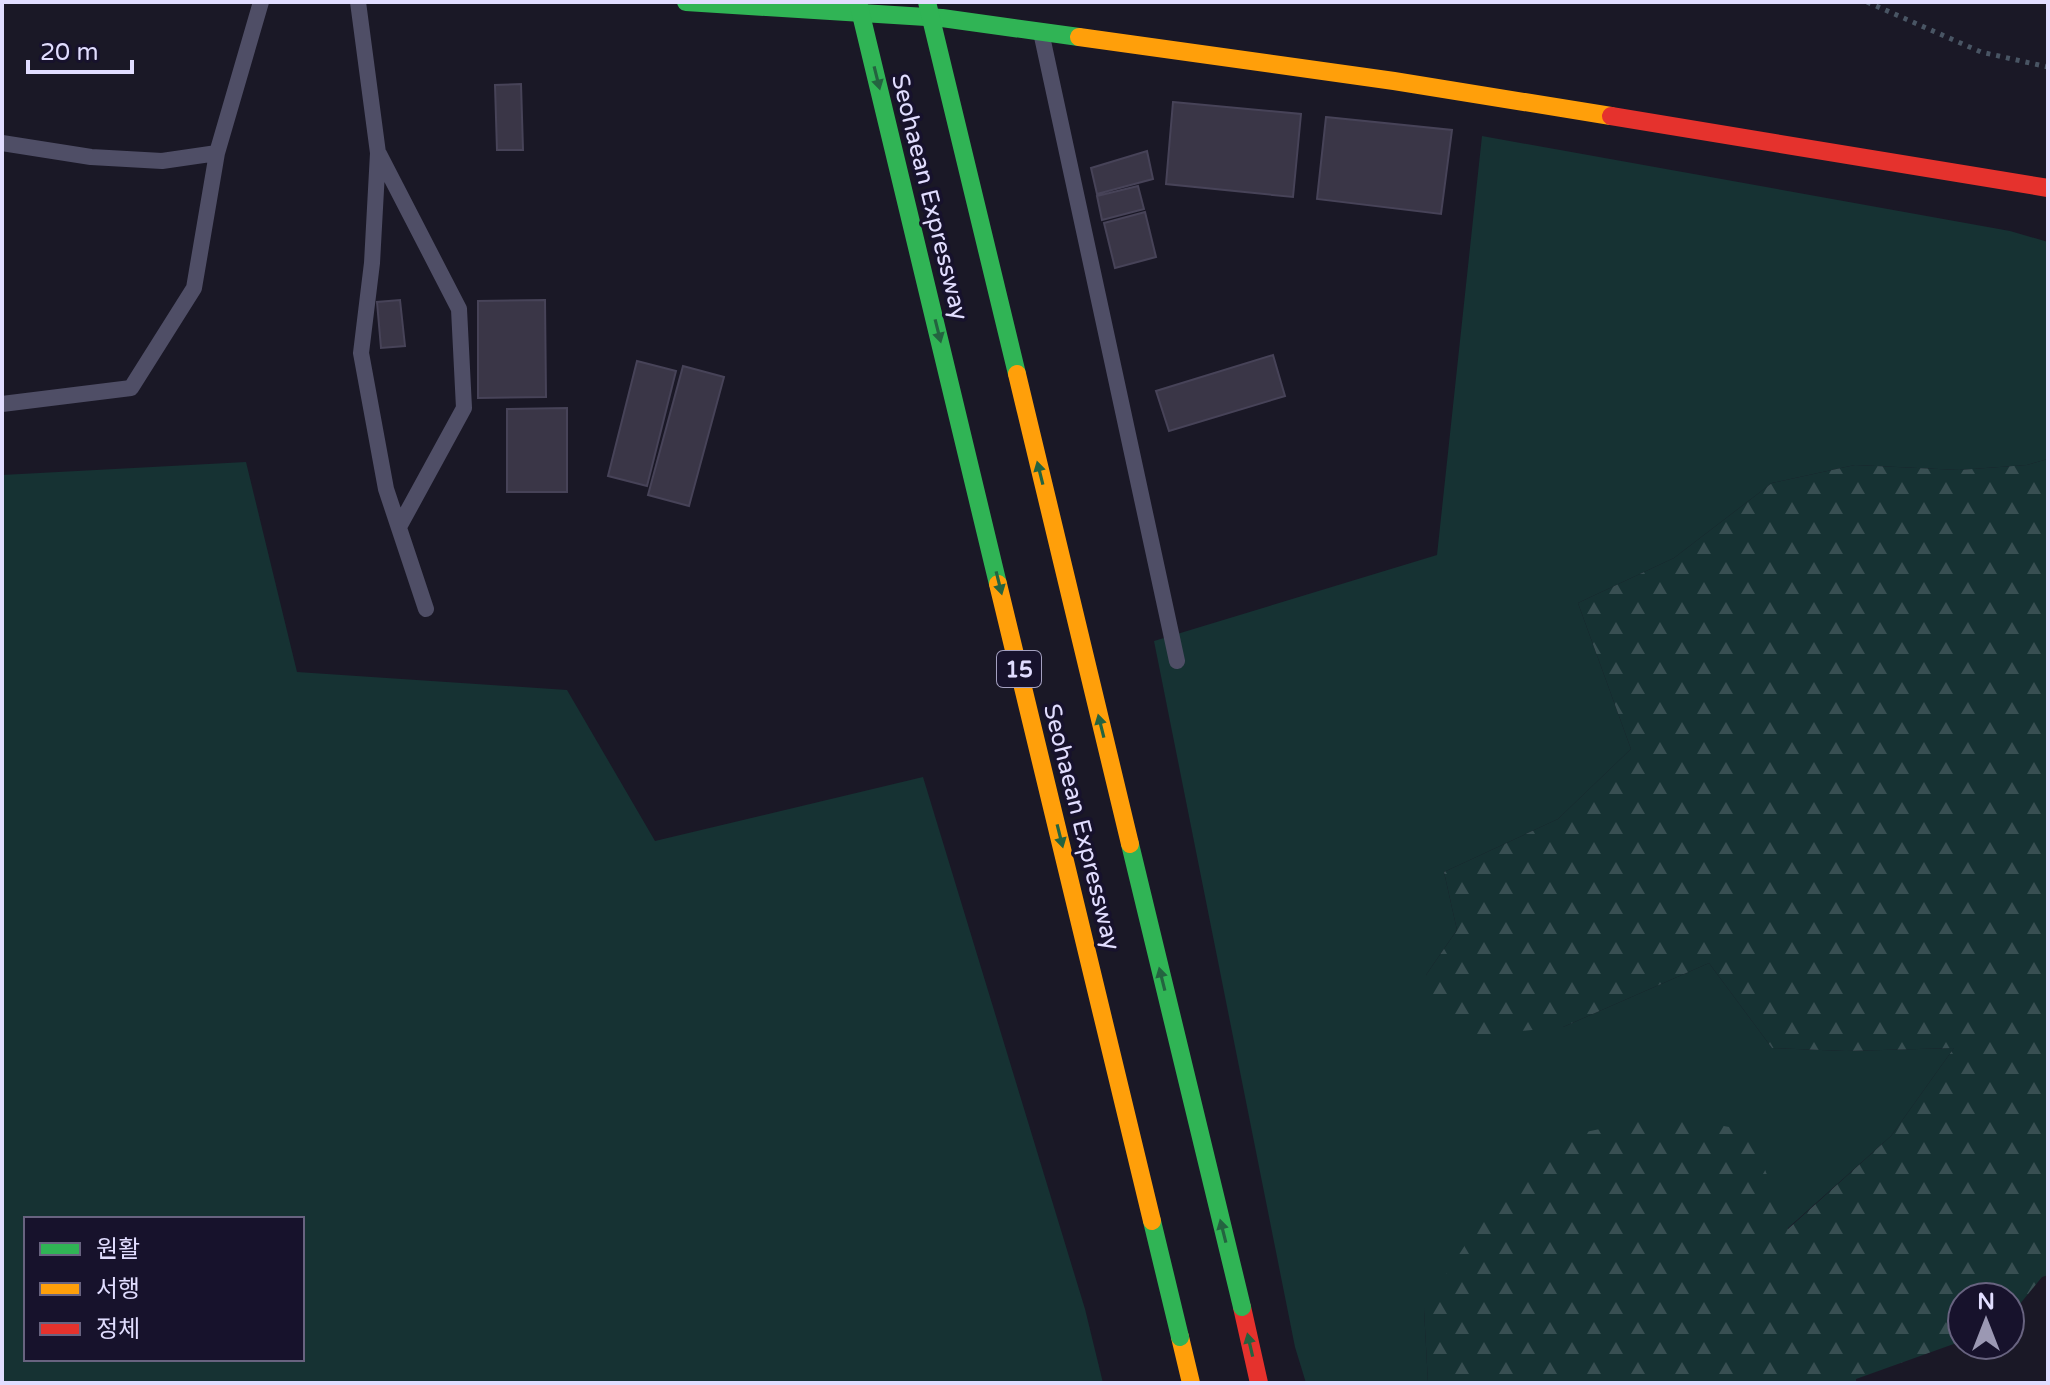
<svg xmlns="http://www.w3.org/2000/svg" width="2050" height="1385" viewBox="0 0 2050 1385" font-family="'Varela Round','Noto Sans KR',sans-serif">
<defs>
<pattern id="forest-firs" width="22" height="20" patternUnits="userSpaceOnUse" patternTransform="scale(2)"><rect width="22" height="20" fill="#163233"/><path d="M5 1l3.5 6h-7zM16 11l3.5 6h-7z" fill="#384f52"/></pattern>
</defs>
<rect width="100%" height="100%" fill="#1a1826"/>
<path fill="#163233" fill-rule="evenodd" d="M1482 136 2010 231 2048 242V459L2027 465 1959 470 1855 465 1772 483 1674 558 1578 603 1631 749 1558 819 1444 872 1457 930 1426 975 1563 1027 1709 963 1772 1048 1846 1051 1954 1048 1891 1136 1787 1229 1424 1309 1428 1383H1306L1295 1347 1154 641 1437 555Z
M246 462 297 672 567 690 655 841 923 777 1085 1309 1103 1383H2V475ZM26 1219H302V1359H26Z"/>
<path fill="url(#forest-firs)" d="M2048 459V1275L2042 1277 2010 1316V1297H1962V1341L1856 1379V1383H1428L1424 1309 1487 1211 1581 1133 1666 1115 1750 1131 1788 1229 1891 1136 1954 1048 1846 1051 1772 1048 1709 963 1563 1027 1449 1038 1426 975 1457 930 1444 872 1558 819 1631 749 1578 603 1674 558 1772 483 1855 465 1959 470 2027 465Z"/>
<path fill="#3a3647" stroke="#474358" stroke-width="2" d="M521 84 523 150H497L495 85Z
M1173 102 1301 114 1293 197 1166 184Z
M1326 117 1452 130 1441 214 1317 199Z
M1147 151 1153 179 1097 194 1091 168Z
M1138 186 1144 209 1102 220 1097 196Z
M1145 212 1156 257 1115 268 1104 223Z
M400 300 405 346 381 348 377 302Z
M545 300 546 397 478 398V301Z
M1273 355 1285 396 1169 431 1156 391Z
M637 361 676 371 647 486 608 476Z
M683 366 724 377 689 506 648 495Z
M567 408V492H507V409Z"/>
<g fill="none" stroke-linecap="round" stroke-linejoin="round">
<path stroke="#495564" stroke-width="5" stroke-dasharray="4 6" stroke-linecap="butt" d="M1867 2 1981 52 2048 67"/>
<path stroke="#4f4e66" stroke-width="16" d="M358 2 378 153 372 263 361 353 386 489 426 609
M1041 32 1177 661
M2 143 91 157 162 161 217 153
M379 154 459 309 464 408 399 527
M2 404 131 388 194 288 217 153 261 2"/>
<path stroke="#30b455" stroke-width="18" d="M686 2 942 18 1079 37"/>
<path stroke="#ff9f0a" stroke-width="18" d="M1079 37 1394 81 1611 116
M1180 1337 1191 1383"/>
<path stroke="#e5322d" stroke-width="18" d="M1611 116 2048 188
M1242 1307 1259 1383"/>
<path stroke="#30b455" stroke-width="18" d="M858 2 998 584
M927 2 1017 374
M1130 844 1242 1307
M1152 1221 1180 1337"/>
<path stroke="#ff9f0a" stroke-width="18" d="M1017 374 1130 844
M998 584 1152 1221"/>
</g>
<defs><path id="oneway-solid" d="M-6-.8H1V-3.2L6.5 0L1 3.2V.8H-6Z" transform="scale(2)"/></defs>
<g fill="#246340">
<use href="#oneway-solid" transform="translate(877 78) rotate(76)"/>
<use href="#oneway-solid" transform="translate(938 331) rotate(76)"/>
<use href="#oneway-solid" transform="translate(1040 473) rotate(-104)"/>
<use href="#oneway-solid" transform="translate(999 583) rotate(76)"/>
<use href="#oneway-solid" transform="translate(1101 726) rotate(-104)"/>
<use href="#oneway-solid" transform="translate(1060 836) rotate(76)"/>
<use href="#oneway-solid" transform="translate(1162 979) rotate(-104)"/>
<use href="#oneway-solid" transform="translate(1223 1231) rotate(-104)"/>
<use href="#oneway-solid" transform="translate(1250 1345) rotate(-103)"/>
</g>
<g text-anchor="middle" stroke-width="7" stroke-linejoin="round" paint-order="stroke">
<rect fill="#17122c" stroke="#a4a0c0" stroke-width="2" x="997" y="651" width="44" height="36" rx="6"/>
<g font-size="22" font-weight="bold" fill="#e1ddff">
<text x="1019" y="677">15</text>
</g>
<g font-size="24" fill="#e1ddff" stroke="#17122c">
<text transform="translate(930 197) rotate(76)" y="8">Seohaean Expressway</text>
<text transform="translate(1082 827) rotate(76)" y="8">Seohaean Expressway</text>
</g>
</g>
<rect width="2050" height="1385" fill="none" stroke="#e1ddff" stroke-width="8"/>
<rect x="24" y="1217" width="280" height="144" fill="#17122c" stroke="#686380" stroke-width="2"/>
<rect x="40" y="1243" width="40" height="12" fill="#30b455" stroke="#686380" stroke-width="2"/>
<text x="96" y="1257" font-size="24" fill="#e1ddff">원활</text>
<rect x="40" y="1283" width="40" height="12" fill="#ff9f0a" stroke="#686380" stroke-width="2"/>
<text x="96" y="1297" font-size="24" fill="#e1ddff">서행</text>
<rect x="40" y="1323" width="40" height="12" fill="#e5322d" stroke="#686380" stroke-width="2"/>
<text x="96" y="1337" font-size="24" fill="#e1ddff">정체</text>
<g transform="translate(1986 1321)"><circle r="38" fill="#17122c" stroke="#686380" stroke-width="2"/>
<path d="M0-6L14 30L0 20L-14 30Z" fill="#9b98b3"/>
<text y="-12" font-size="22" font-weight="bold" text-anchor="middle" fill="#e1ddff">N</text>
</g>
<path d="M28 60v12h104v-12" fill="none" stroke="#e1ddff" stroke-width="4"/>
<text x="40" y="60" font-size="24" fill="#e1ddff" stroke="#17122c" stroke-width="6" paint-order="stroke">20 m</text>
</svg>
